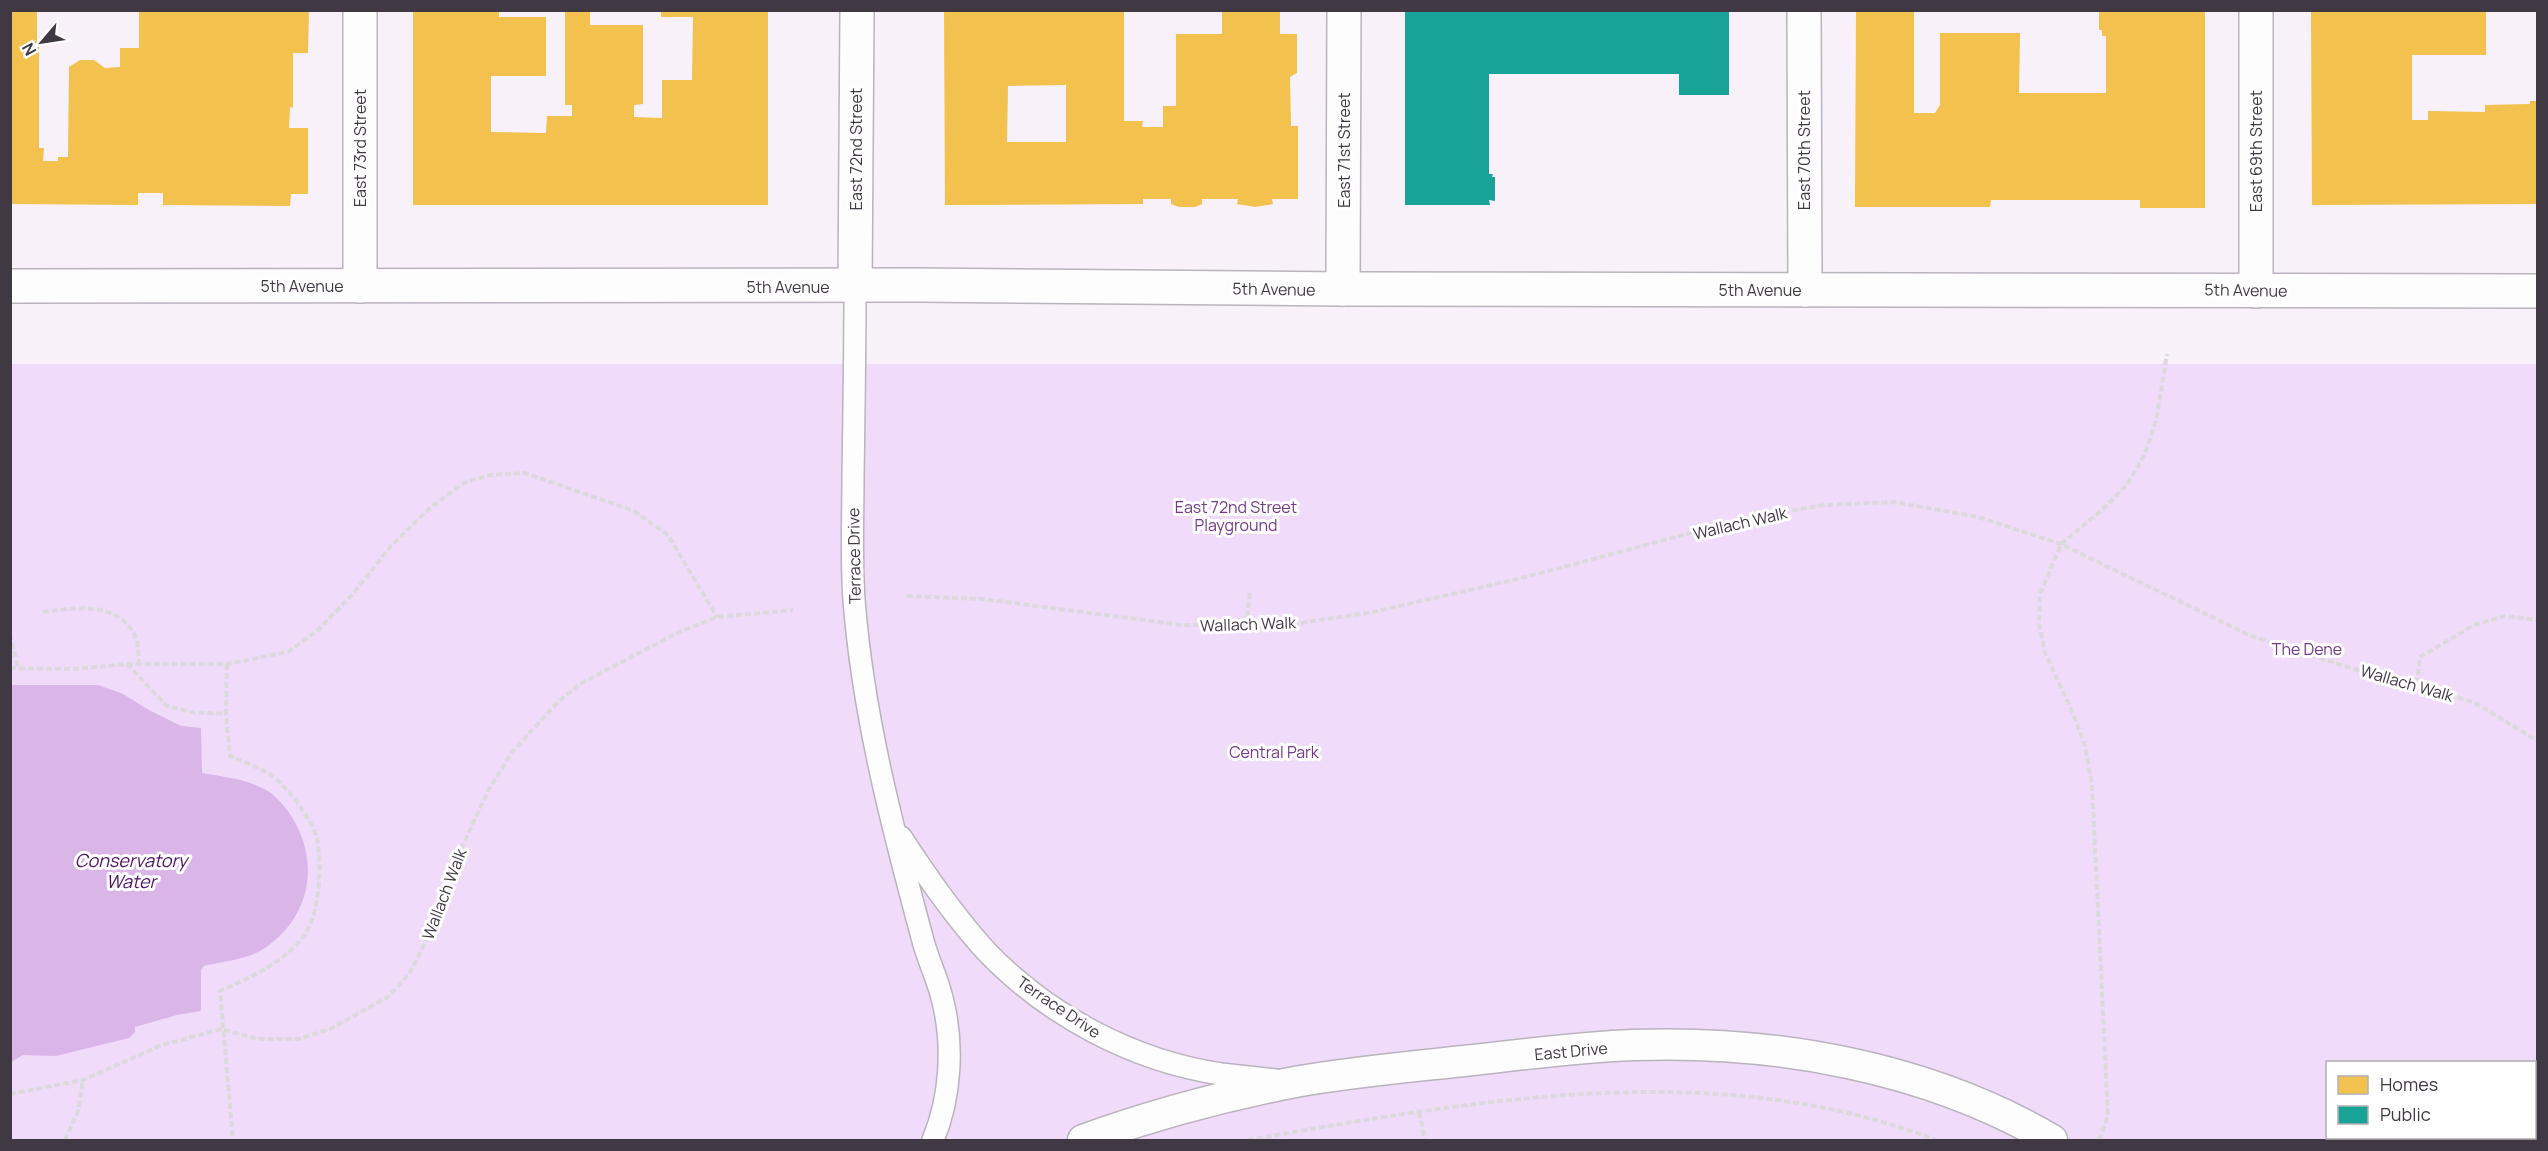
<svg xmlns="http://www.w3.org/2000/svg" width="2548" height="1151" viewBox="0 0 2548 1151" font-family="Manrope,sans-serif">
<rect width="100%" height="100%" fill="#f8f1fa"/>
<path fill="#f1dbfa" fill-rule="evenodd" d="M10 364H2537V1140H11ZM2328 1062H2534V1138H2328Z"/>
<path fill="#d9b5e8" d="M11 685H98L123 694 149 710 181 726 201 728 202 773C225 777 247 779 268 791 280 799 291 814 297 826 319 871 307 919 265 948 247 960 224 961 204 966L201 970V1011L177 1015 135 1027V1032L129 1038 56 1056 23 1055 11 1062Z"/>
<path fill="#f2c14e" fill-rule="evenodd" d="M10 10H37V47H39V148H44L43 161H58V157H68L69 67 80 60H94L105 68 120 67V48H139V10H309L308 53H293V108L290 107 289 128H308V194H291L290 206 163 205V193H138V205L10 204Z
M413 10H499V17H546V76H491V132L546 133 547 116H572V105H565V10H590V25H643V104L634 105V117L662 118V80H692L693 17H661V10H768V205H413Z
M944 10H1124V121H1143L1142 127H1163V106H1176V34H1222V11L1280 10V34H1297V73L1290 77 1291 126H1298V199H1272L1273 204 1255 207 1237 204 1238 199H1202V204L1195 207H1179L1171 204V199H1143V204L945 205ZM1066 85V142H1007L1008 86Z
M1856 10H1914V113H1935L1940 105V33H2020L2019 93H2106V36H2102V30H2099V10H2205V208H2140V200H1991L1990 207H1855Z
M2311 10H2486V55H2412V120H2428V111L2485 112V105L2530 104V101H2538V204L2312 205Z"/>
<path fill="#17a398" d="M1405 10H1729V95H1679V74H1489V174H1493L1492 177H1495V201L1489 200 1490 205H1405Z"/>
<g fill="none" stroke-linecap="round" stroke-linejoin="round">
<g stroke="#b9b3bc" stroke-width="24">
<path id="service" d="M855 287C855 350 854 414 853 477 853 518 851 559 854 600 863 715 892 826 922 937 927 958 937 977 942 998 954 1043 951 1097 933 1140
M901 837C927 877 954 916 986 951 1047 1015 1133 1061 1221 1074 1239 1076 1257 1078 1276 1080"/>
</g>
<g stroke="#b9b3bc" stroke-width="33">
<path id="pedestrian" d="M1083 1140C1152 1115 1223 1096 1295 1082 1351 1072 1408 1067 1464 1061 1520 1055 1577 1047 1633 1045 1776 1040 1928 1067 2052 1140"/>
</g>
<g stroke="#b9b3bc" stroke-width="36">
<path id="minor" d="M1804 10 1805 290
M2256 10V291
M360 286V10
M1343 289 1344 10"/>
</g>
<g stroke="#b9b3bc" stroke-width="36">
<path id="secondary" d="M10 286 917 285 1343 289 2538 291
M855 287 857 10"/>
</g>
<path stroke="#dbd9dc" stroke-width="4" stroke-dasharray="6 3" stroke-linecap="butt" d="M907 596 983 599 1182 625 1281 626 1373 612 1522 578 1747 518 1825 505 1894 502 1978 517 2061 544 2251 636 2357 670 2417 684 2475 703 2538 741
M43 612C75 608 117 600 135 636 139 644 138 655 139 664
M1246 626 1250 591
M10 634 18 668
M127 664 167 706 191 712 226 714
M227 664 226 714 230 756C243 762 259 767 271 775 286 785 313 821 317 838 322 862 320 907 308 929 292 959 250 978 220 991L233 1140
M10 668 73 669 127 664H227L288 652 317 631 352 595 391 546 430 508 464 483 490 475 525 473 634 511 668 535 717 617
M2417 684 2420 657 2474 625 2504 616 2538 620
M10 1094 83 1080 162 1045 222 1029 257 1039H298L330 1029 388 997 409 974 433 929 451 871 488 791 512 752 560 700 580 684 679 632 717 617 793 610
M1419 1112 1425 1140
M65 1140 78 1111 83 1080
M1248 1140C1474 1101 1715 1055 1936 1140
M2099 1140 2108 1116 2092 785 2085 746 2073 713 2045 653 2039 624 2040 594 2061 544 2103 509 2126 486 2144 456 2156 421 2167 354"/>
<use href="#service" stroke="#fefdfe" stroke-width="21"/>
<use href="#pedestrian" stroke="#fefdfe" stroke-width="30"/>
<use href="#minor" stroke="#fefdfe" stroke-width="33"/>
<use href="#secondary" stroke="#fefdfe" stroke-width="33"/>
</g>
<g text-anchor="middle" stroke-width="6" stroke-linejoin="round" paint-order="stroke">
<g font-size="16" fill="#403843" stroke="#fff">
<text transform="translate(360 148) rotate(-90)" y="6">East 73rd Street</text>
<text transform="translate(856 149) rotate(-90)" y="6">East 72nd Street</text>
<text transform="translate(1344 150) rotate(-90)" y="6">East 71st Street</text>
<text transform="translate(1804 150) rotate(-90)" y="6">East 70th Street</text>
<text transform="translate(2256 151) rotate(-90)" y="6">East 69th Street</text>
<text x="302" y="292">5th Avenue</text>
<text x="788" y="293">5th Avenue</text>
<text transform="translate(1274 289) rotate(1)" y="6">5th Avenue</text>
<text x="1760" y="296">5th Avenue</text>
<text transform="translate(2246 290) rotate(1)" y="6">5th Avenue</text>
<text transform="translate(1740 523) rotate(-13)" y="6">Wallach Walk</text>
<text transform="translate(854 556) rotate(-91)" y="6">Terrace Drive</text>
<text transform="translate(1248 624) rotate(-2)" y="6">Wallach Walk</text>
<text transform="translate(2407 683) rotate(16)" y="6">Wallach Walk</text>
<text transform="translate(444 894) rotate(-69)" y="6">Wallach Walk</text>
<text transform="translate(1059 1007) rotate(34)" y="6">Terrace Drive</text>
<text transform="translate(1571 1051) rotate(-5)" y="6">East Drive</text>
</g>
<g font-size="16" fill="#733889" stroke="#fff">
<text x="1236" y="513">East 72nd Street<tspan x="1236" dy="18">Playground</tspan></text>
<text x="2307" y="655">The Dene</text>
<text x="1274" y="758">Central Park</text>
</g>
<g font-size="18" font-style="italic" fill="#4f1264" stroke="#fff">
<text x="131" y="867">Conservatory<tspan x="131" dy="21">Water</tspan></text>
</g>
</g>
<rect width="2548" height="1151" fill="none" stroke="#403843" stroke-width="24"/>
<rect x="2326" y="1061" width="210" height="78" fill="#ffffff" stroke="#b3afb4" stroke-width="1.5"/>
<rect x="2338" y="1076" width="30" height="18" fill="#f2c14e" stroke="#b3afb4" stroke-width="1.5"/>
<text x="2380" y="1091" font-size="18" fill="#403843">Homes</text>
<rect x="2338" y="1106" width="30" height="18" fill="#17a398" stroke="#b3afb4" stroke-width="1.5"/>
<text x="2380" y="1121" font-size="18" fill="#403843">Public</text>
<g transform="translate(42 42) rotate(241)" stroke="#ffffff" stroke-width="4.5" paint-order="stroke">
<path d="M0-4.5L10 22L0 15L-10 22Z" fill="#403843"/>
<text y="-9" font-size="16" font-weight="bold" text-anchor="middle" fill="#403843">N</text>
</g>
</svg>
